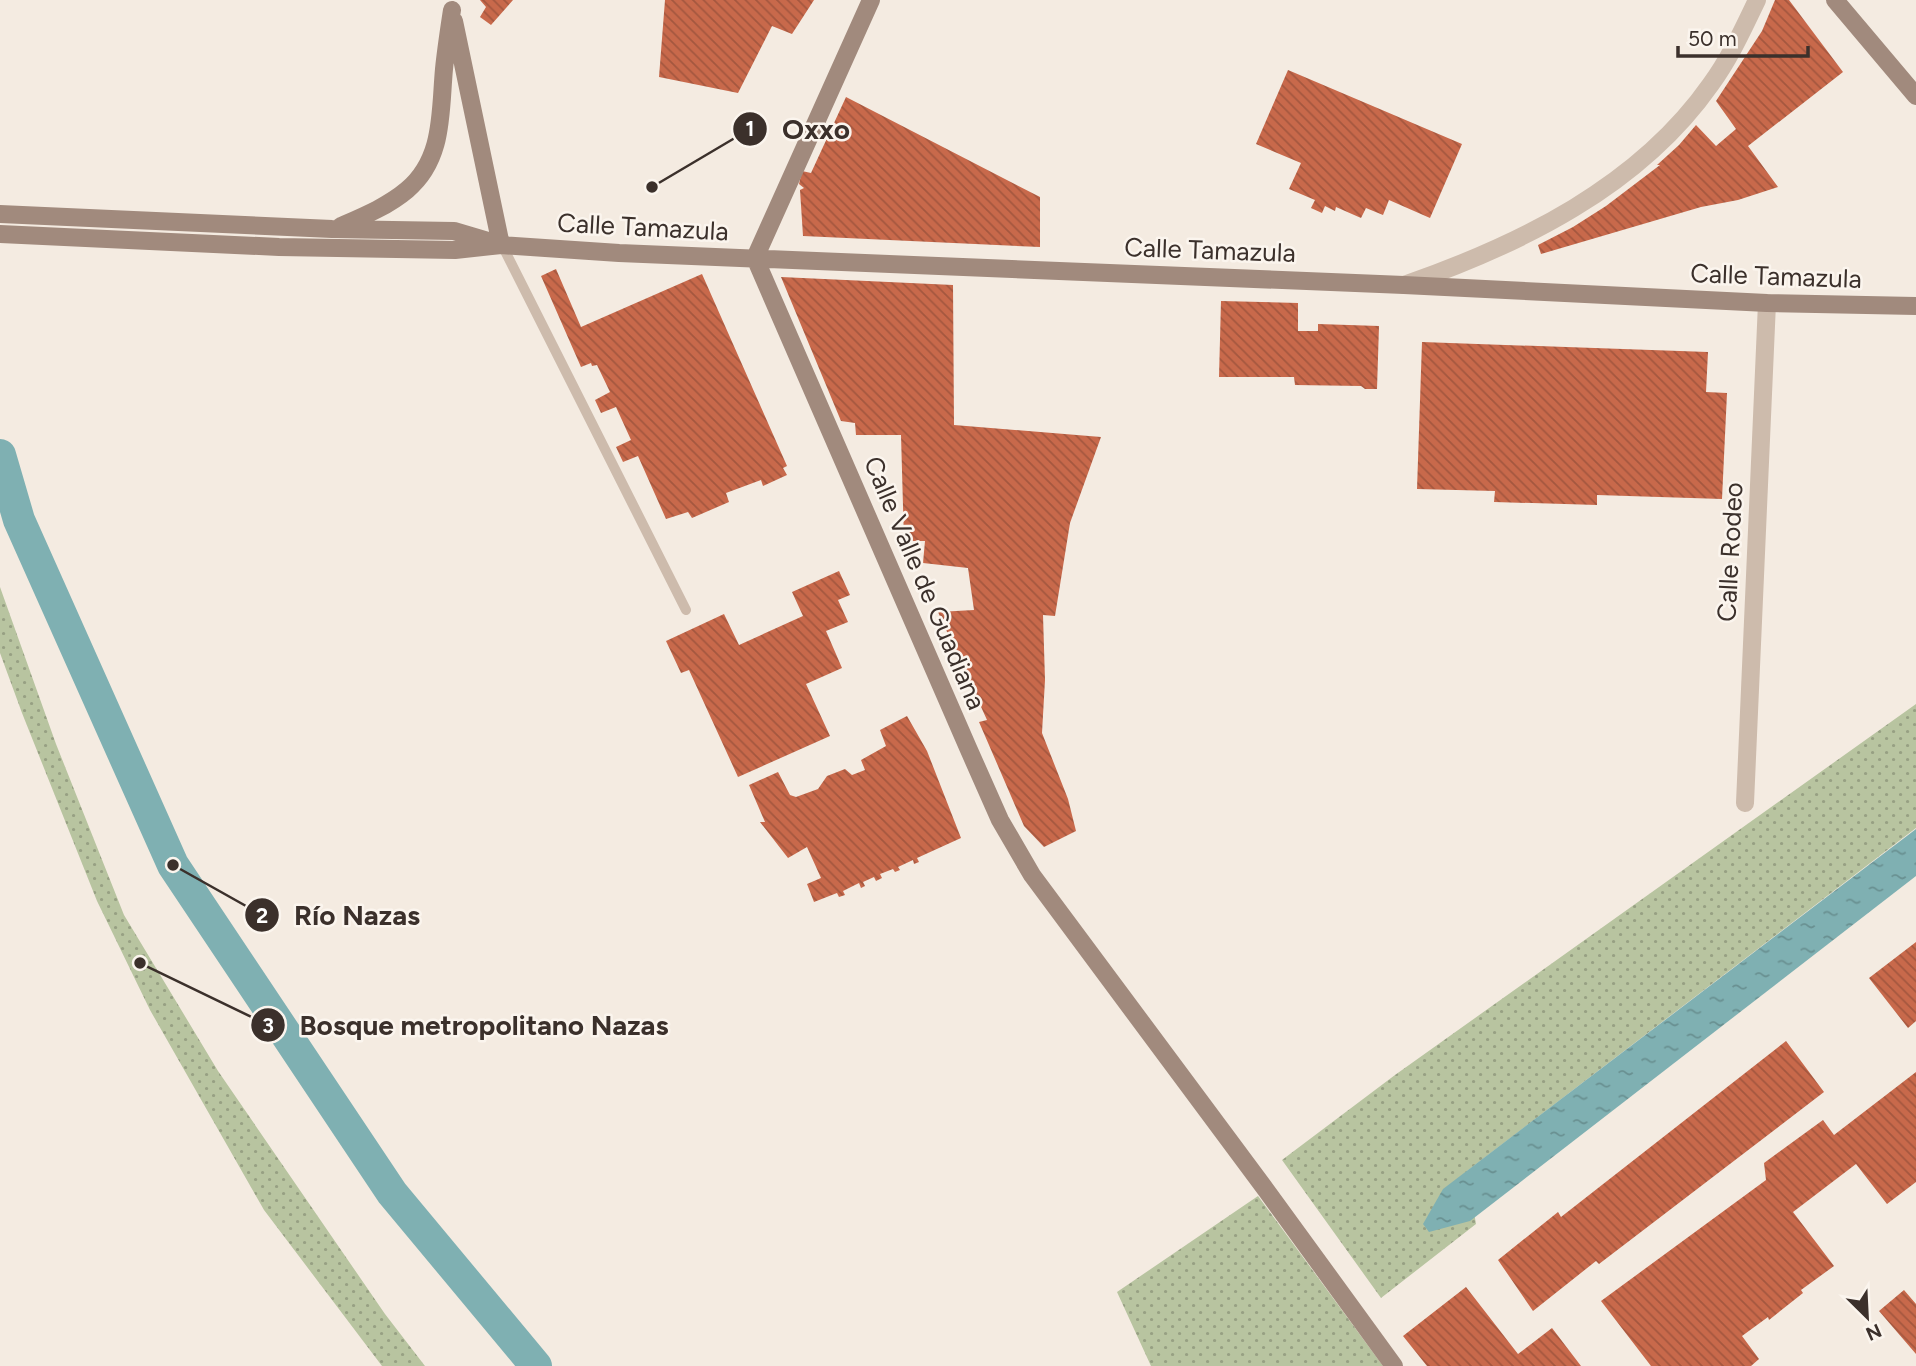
<svg xmlns="http://www.w3.org/2000/svg" width="1916" height="1366" viewBox="0 0 1916 1366" font-family="Figtree,sans-serif">
<defs>
<pattern id="park-dots" width="8" height="8" patternUnits="userSpaceOnUse" patternTransform="scale(1.75)"><rect width="8" height="8" fill="#b8c4a0"/><path d="M2 2h.1M6 6h.1" fill="none" stroke="#97a083" stroke-width="1.8" stroke-linecap="round"/></pattern>
<pattern id="water-ripples" width="26" height="14" patternUnits="userSpaceOnUse" patternTransform="scale(1.75)"><rect width="26" height="14" fill="#7fb0b2"/><path d="M2 4q2-2 4 0t4 0M15 11q2-2 4 0t4 0" fill="none" stroke="#699091"/></pattern>
<pattern id="building-back-hatch" width="6" height="6" patternUnits="userSpaceOnUse" patternTransform="scale(1.75)"><rect width="6" height="6" fill="#c8694b"/><path d="M-1 5l2 2M0 0l6 6M5-1l2 2" fill="none" stroke="#a4573f"/></pattern>
</defs>
<rect width="100%" height="100%" fill="#f4ebe1"/>
<path fill="url(#park-dots)" d="M0 587 56 744 124 915 218 1071 385 1314 425 1366H382L264 1210 150 1010 97 901 22 713 0 653Z
M1916 704V828L1467 1171 1476 1224 1381 1298 1282 1160 1395 1075Z
M1258 1196 1383 1366H1151L1117 1292Z"/>
<path fill="url(#water-ripples)" d="M1916 829V876L1470 1221 1429 1232 1423 1224 1443 1189Z"/>
<g fill="none" stroke-linecap="round" stroke-linejoin="round">
<path stroke="#7fb0b2" stroke-width="32" d="M0 455 19 520 173 865 392 1193 536 1366"/>
</g>
<path fill="url(#building-back-hatch)" d="M480 0H513L491 25 480 17 486 7Z
M665 0H814L792 34 772 26 738 93 659 77Z
M1775 0H1789L1843 72 1748 146 1778 187 1738 200 1701 207 1541 254 1538 245 1573 227 1606 206 1660 165H1657L1679 145 1696 125 1716 146 1736 129 1716 101 1762 31Z
M1288 70 1462 144 1430 218 1389 200 1383 215 1366 208 1361 218 1336 207 1335 211 1325 206 1322 213 1311 208 1315 200 1289 189 1301 163 1256 144Z
M846 97 1040 197V247L803 236 800 190 804 188 799 184 802 171 811 173Z
M556 269 581 327 702 274 787 466 783 468 787 475 763 486 761 480 726 493 729 502 692 518 688 512 666 519 638 456 623 462 616 447 631 440 616 407 601 413 595 400 610 392 597 365 592 366 591 363 581 367 541 276Z
M781 277 953 285 954 425 1101 437 1070 523 1055 616 1043 615 1045 680 1042 733 1068 799 1076 831 1044 847 1024 826 979 722 987 720 938 612 974 610 968 568 923 563 925 541H904L901 435H856L855 423 841 421Z
M1221 301 1298 303V331H1318V324L1379 326 1377 389H1365L1361 386 1295 385 1294 377H1219Z
M1422 342 1708 352 1706 392 1727 393 1722 499 1597 495V505L1494 502 1495 491 1417 489Z
M839 571 850 595 838 600 848 622 826 631 842 668 806 684 830 736 738 777 689 670 681 673 666 641 724 614 739 645 803 616 792 592Z
M907 716 927 751 961 838 917 858 919 862 914 864 913 860 898 867 900 870 895 872 893 869 880 874 882 878 876 881 874 877 863 882 865 886 861 888 859 883 843 891 845 895 839 897 837 893 814 902 807 884 821 878 807 847 788 858 760 822H765L749 785 778 772 790 795 796 797 818 789 827 776 845 769 852 775 865 770 861 760 886 746 880 730Z
M1916 942V1021L1908 1028 1869 978Z
M1786 1041 1824 1092 1599 1264 1596 1261 1533 1311 1498 1260 1558 1212 1561 1217Z
M1916 1072V1182L1887 1204 1856 1164 1793 1212 1834 1266 1801 1290 1803 1293 1769 1320 1768 1317 1742 1336 1759 1359 1751 1366H1651L1601 1301 1766 1180 1764 1163 1823 1120 1834 1135Z
M1466 1287 1518 1354 1552 1328 1581 1366H1427L1403 1336Z
M1904 1290 1916 1304V1354L1879 1311Z"/>
<g fill="none" stroke-linecap="round" stroke-linejoin="round">
<path stroke="#cdbbac" stroke-width="10" d="M502 245 686 610"/>
<path stroke="#cdbbac" stroke-width="18" d="M1404 285C1519 245 1639 187 1711 84 1730 58 1743 29 1757 0
M1745 803 1767 303"/>
<path stroke="#a18a7d" stroke-width="18" d="M871 0 755 258 969 750 1000 820 1032 875 1266 1190 1394 1366
M1835 0 1916 96
M454 21 501 245
M0 214 332 229 454 231 491 242
M341 226C364 216 388 206 407 190 444 159 440 112 444 69 446 49 449 30 452 10
M0 234 279 247 455 250 501 245 619 253 1404 285 1767 303 1916 306"/>
</g>
<g text-anchor="middle" stroke-width="5" stroke-linejoin="round" paint-order="stroke">
<g font-size="26" fill="#3b302b" stroke="#fbf5ee">
<text transform="translate(643 227) rotate(3)" y="9">Calle Tamazula</text>
<text transform="translate(1210 250) rotate(2)" y="9">Calle Tamazula</text>
<text transform="translate(1776 276) rotate(2)" y="9">Calle Tamazula</text>
<text transform="translate(1730 552) rotate(-87)" y="9">Calle Rodeo</text>
<text transform="translate(925 583) rotate(67)" y="9">Calle Valle de Guadiana</text>
</g>
</g>
<path fill="none" stroke="#3b302b" stroke-width="2.5" d="M652 187L750 129M173 865L262 915M140 963L268 1025"/>
<g fill="#3b302b" stroke="#fbf5ee" stroke-width="2.5">
<circle cx="652" cy="187" r="7"/>
<circle cx="173" cy="865" r="7"/>
<circle cx="140" cy="963" r="7"/>
<circle cx="750" cy="129" r="18"/>
<circle cx="262" cy="915" r="18"/>
<circle cx="268" cy="1025" r="18"/>
</g>
<g font-size="21" text-anchor="middle" font-weight="bold" fill="#fff">
<text x="750" y="136">1</text>
<text x="262" y="923">2</text>
<text x="268" y="1033">3</text>
</g>
<g font-size="28" text-anchor="middle" font-weight="bold" fill="#3b302b" stroke="#fbf5ee" stroke-width="5" stroke-linejoin="round" paint-order="stroke">
<text x="816" y="139">Oxxo</text>
<text x="357" y="925">Río Nazas</text>
<text x="484" y="1035">Bosque metropolitano Nazas</text>
</g>
<g transform="translate(1867 1317) rotate(156)" stroke="#fbf5ee" stroke-width="5" paint-order="stroke">
<path d="M0-5L12 26L0 18L-12 26Z" fill="#3b302b"/>
<text y="-10" font-size="19" font-weight="bold" text-anchor="middle" fill="#3b302b">N</text>
</g>
<path d="M1678 46v10h130v-10" fill="none" stroke="#3b302b" stroke-width="3.5"/>
<text x="1688" y="46" font-size="21" fill="#3b302b" stroke="#fbf5ee" stroke-width="5" paint-order="stroke">50 m</text>
</svg>
